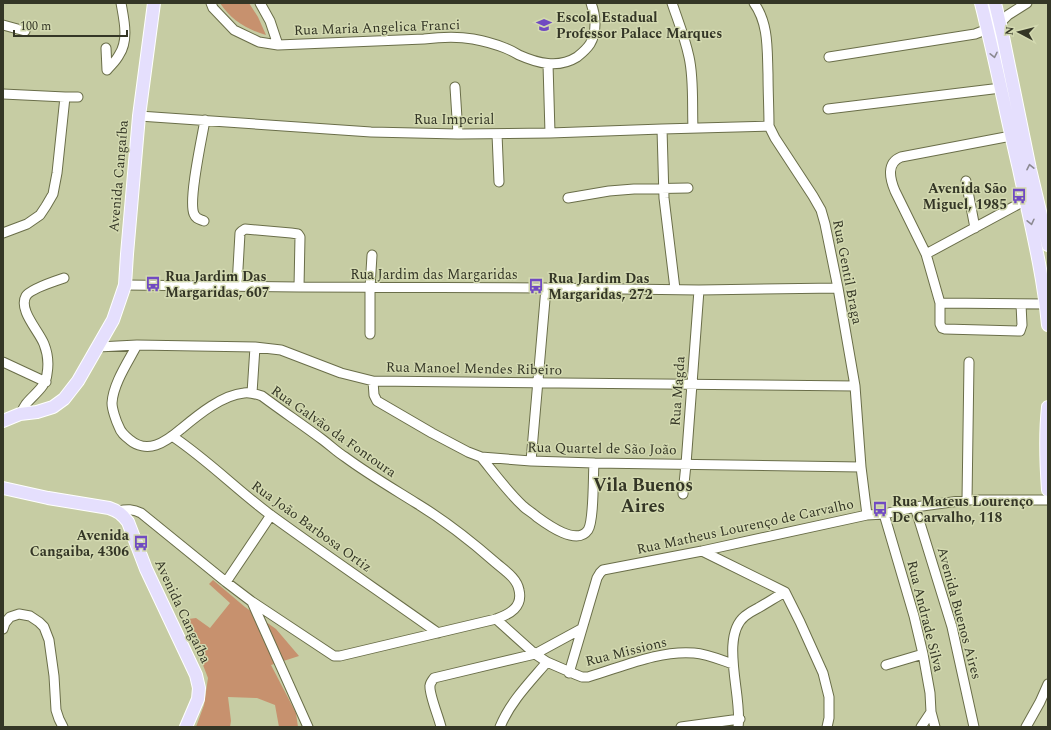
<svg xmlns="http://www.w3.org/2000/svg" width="1051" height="730" viewBox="0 0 1051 730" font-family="Spectral,serif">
<rect width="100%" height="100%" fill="#c6cca3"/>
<path fill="#c7916e" d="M220 3H249L258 17 266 35C248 30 231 20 220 3Z
M213 580 245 607 276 629 299 656 271 665 296 713 298 727H279L275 705 257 698 228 697 231 721 230 727H196L204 705 208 678 196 647 181 620 196 618 210 628 230 603 209 584Z"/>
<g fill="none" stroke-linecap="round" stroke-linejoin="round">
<g stroke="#6a6e49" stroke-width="11">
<path id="minor" d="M211 3 213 8 234 30 259 42 278 45 424 39C440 37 457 36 473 39 484 41 495 44 505 48 510 50 514 52 519 55 537 63 558 69 577 57 582 53 586 50 590 44 597 32 596 16 591 3
M260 3 270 21 278 45
M672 3C678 21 685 38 689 57 694 79 692 105 693 128
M754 3C769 24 767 50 768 74 768 92 769 109 769 126L775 138 813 196 821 210 825 224 838 288 855 386 861 467 867 515
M3 25 25 31
M106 48 107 70
M829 57 975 34 988 29 1000 23 1008 15 1027 3
M548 64 550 133
M107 70C111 65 116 61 119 55 129 40 124 20 121 3
M455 87 458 134
M3 94 65 97H78
M828 109 1001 88
M139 116 371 132 458 134 550 133 662 129 769 126
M662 129 664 198 675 289
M497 134 499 182
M1011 136 901 157C886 163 890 179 895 191L926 254 940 303V324L942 328 945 329 1020 331 1022 325 1021 304
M966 181 975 228
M568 198 609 191 634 189 688 188
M204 221C199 219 196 219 194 214 188 200 202 138 205 120
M3 233 27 224 40 215 46 206 53 194 57 173 65 97
M926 254 1026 200
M125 285 299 287 546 288 699 290 838 288
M237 286 240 233 242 231 245 229 291 233 298 234 300 237 299 287
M940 303 1046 304
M370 334V288L372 255
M98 347 137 345 255 347 281 350 341 373 373 381 855 386
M3 362 46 382
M373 381 374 395 377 401 432 433 468 452 481 457 531 461 594 463 861 467
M252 393 255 347
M20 414C22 411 24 407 26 404 34 394 46 387 47 374 49 363 48 354 44 344 39 331 18 310 26 296 30 289 55 281 64 278
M172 436C208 460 238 491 272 516 327 556 383 594 438 633
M481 457C494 473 507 491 523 506 527 510 533 513 537 517 548 525 577 546 588 530 594 521 593 476 594 463
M531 461 546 288
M683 494 686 464 699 290
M967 500 969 362
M915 507 952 627 974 727
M118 511C127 509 133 509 141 513L226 582 251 601 334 656H340L496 619C510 614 523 607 519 590 517 578 504 570 496 563 471 541 444 520 416 503 392 488 368 474 345 457 337 452 331 446 323 440 303 425 282 411 262 396 256 394 250 392 244 393 222 395 198 415 181 429 174 435 165 442 156 445 147 448 137 446 130 440 125 436 121 433 119 427 116 421 112 409 112 403 113 384 128 362 137 345
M884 514 914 616 923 654 930 693 931 712 935 727
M702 551 785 592 800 622 823 673 829 697V718L827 727
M226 582 271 515
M252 602 308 727
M496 619 535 654 547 662 577 675 582 677H588C622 667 659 650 694 653 707 654 721 660 733 664
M3 629 5 623 10 617 19 614 30 616 39 622 44 627 49 640 54 676 56 710 59 719 63 727
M886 665 923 654
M569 673 597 578 600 573 603 570 702 551 867 515 884 514 915 507 967 500H1048
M441 727C439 718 429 694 430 686 430 683 432 681 434 678L535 654 581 629
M500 727C510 702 530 682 547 662
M681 727 740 719
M738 727C743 698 719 637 745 616 749 613 754 610 758 608 767 603 776 597 785 592
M921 727 931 712
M1026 727 1040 702 1048 684"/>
</g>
<g stroke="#fff" stroke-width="14">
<path id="major" d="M981 3C995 58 1006 114 1019 169 1030 221 1043 272 1048 325
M995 3 1003 37 1030 169 1048 245
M1048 407C1045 435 1046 462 1048 490
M3 421 20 414 37 412 53 407 64 399 78 381 113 320 125 285 127 254 139 116 154 3
M3 488 48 498 109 508C118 511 122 514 128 522L146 569 196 675 199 688 198 699 186 727"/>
</g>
<use href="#minor" stroke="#fff" stroke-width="9"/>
<use href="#major" stroke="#e5dffd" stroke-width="12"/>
</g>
<defs><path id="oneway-chevron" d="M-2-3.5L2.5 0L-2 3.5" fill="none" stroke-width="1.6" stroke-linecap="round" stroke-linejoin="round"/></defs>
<g stroke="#8c8a92">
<use href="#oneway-chevron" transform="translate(994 55) rotate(78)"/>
<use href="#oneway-chevron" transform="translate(1030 167) rotate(-102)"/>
<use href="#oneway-chevron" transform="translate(1031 222) rotate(77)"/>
</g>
<defs>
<g id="school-bare" transform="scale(1.2)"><path d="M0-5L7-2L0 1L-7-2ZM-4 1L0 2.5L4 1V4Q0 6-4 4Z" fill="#704ac2" stroke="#d3d9b0" stroke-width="2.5" paint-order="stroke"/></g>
<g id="bus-bare" transform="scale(1.2)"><path d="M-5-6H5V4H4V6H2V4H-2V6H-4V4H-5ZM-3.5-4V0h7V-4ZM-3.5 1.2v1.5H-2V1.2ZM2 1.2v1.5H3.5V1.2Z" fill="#704ac2" stroke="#d3d9b0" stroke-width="2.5" paint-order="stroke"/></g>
</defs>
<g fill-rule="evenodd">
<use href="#school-bare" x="544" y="25"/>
<use href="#bus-bare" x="1019" y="196"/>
<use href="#bus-bare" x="153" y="284"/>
<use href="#bus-bare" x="536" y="286"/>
<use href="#bus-bare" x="880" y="509"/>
<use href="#bus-bare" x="141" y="543"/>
</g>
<g text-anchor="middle" stroke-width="3" stroke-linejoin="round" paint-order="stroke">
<g font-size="14" font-weight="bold" fill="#343626" stroke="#d3d9b0" text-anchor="start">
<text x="556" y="22">Escola Estadual<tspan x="556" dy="16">Professor Palace Marques</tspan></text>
<text x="1007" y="193" text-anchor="end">Avenida São<tspan x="1007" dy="16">Miguel, 1985</tspan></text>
<text x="165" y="281">Rua Jardim Das<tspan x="165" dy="16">Margaridas, 607</tspan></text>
<text x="548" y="283">Rua Jardim Das<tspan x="548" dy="16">Margaridas, 272</tspan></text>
<text x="892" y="506">Rua Mateus Lourenço<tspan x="892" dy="16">De Carvalho, 118</tspan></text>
<text x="129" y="540" text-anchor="end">Avenida<tspan x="129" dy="16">Cangaiba, 4306</tspan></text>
</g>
<g font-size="14" fill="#343626" stroke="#d3d9b0">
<text transform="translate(377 27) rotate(-2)" y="5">Rua Maria Angelica Franci</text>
<text x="454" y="124">Rua Imperial</text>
<text transform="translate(118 176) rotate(-85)" y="5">Avenida Cangaíba</text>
<text transform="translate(848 272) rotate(79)" y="5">Rua Gentil Braga</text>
<text x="434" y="279">Rua Jardim das Margaridas</text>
<text transform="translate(474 368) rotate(1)" y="5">Rua Manoel Mendes Ribeiro</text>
<text transform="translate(677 391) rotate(-86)" y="5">Rua Magda</text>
<text transform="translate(334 431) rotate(35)" y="5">Rua Galvão da Fontoura</text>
<text transform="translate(602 448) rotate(1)" y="5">Rua Quartel de São João</text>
<text transform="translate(312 526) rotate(36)" y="5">Rua João Barbosa Ortiz</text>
<text transform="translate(745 526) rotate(-12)" y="5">Rua Matheus Lourenço de Carvalho</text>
<text transform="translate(183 611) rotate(65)" y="5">Avenida Cangaíba</text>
<text transform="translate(960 613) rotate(75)" y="5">Avenida Buenos Aires</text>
<text transform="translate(926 616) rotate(76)" y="5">Rua Andrade Silva</text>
<text transform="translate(626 651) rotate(-14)" y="5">Rua Missions</text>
</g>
<g font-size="18" font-weight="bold" fill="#343626" stroke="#d3d9b0">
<text x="643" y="491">Vila Buenos<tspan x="643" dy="21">Aires</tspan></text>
</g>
</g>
<rect width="1051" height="730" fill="none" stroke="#343626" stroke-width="8"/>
<g transform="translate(1019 32) rotate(277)" stroke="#d3d9b0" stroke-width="3" paint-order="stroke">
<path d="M0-3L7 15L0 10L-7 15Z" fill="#343626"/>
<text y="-6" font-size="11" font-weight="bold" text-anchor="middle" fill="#343626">N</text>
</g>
<path d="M14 30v6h113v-6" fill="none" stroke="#343626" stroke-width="2"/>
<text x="20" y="30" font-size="12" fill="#343626" stroke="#d3d9b0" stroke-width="3" paint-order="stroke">100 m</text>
</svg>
